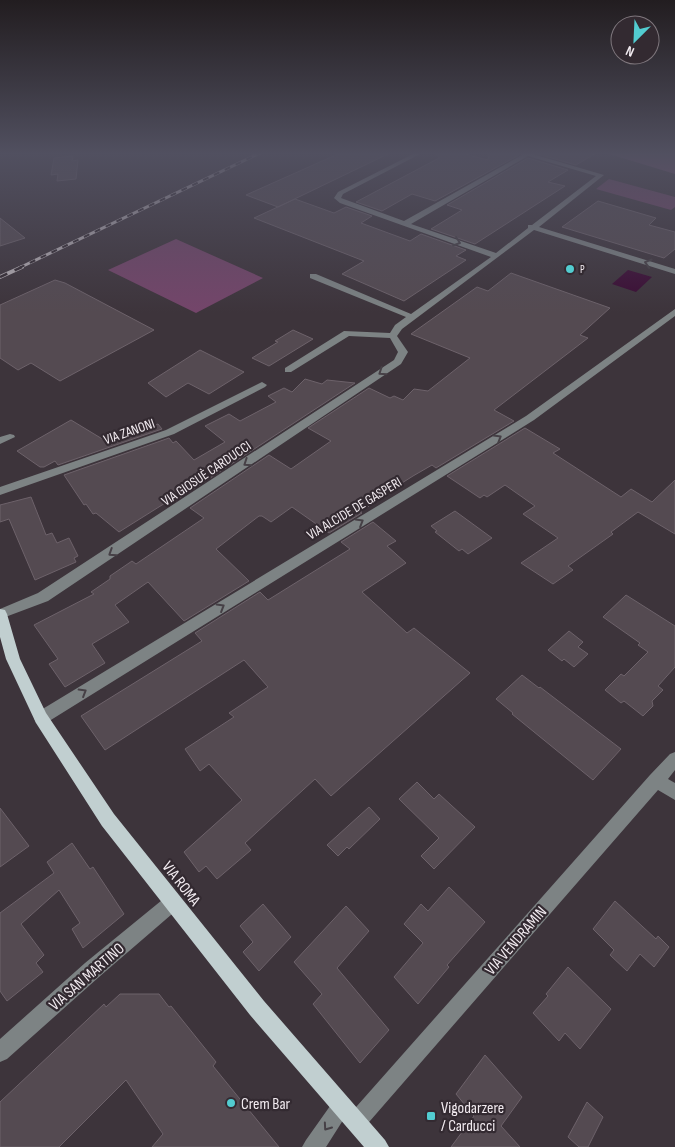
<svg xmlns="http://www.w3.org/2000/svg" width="675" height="1147" viewBox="0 0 675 1147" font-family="'Sofia Sans Condensed',sans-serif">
<rect width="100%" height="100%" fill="#3d343b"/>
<path fill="#74456a" d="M609 179 675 197V207L671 210 596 189Z
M176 239 263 278 196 313 108 270Z"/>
<path fill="#824f77" d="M606 153H675V174Z"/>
<path fill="#3a0b33" d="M628 270 652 277 636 292 612 284Z"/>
<path fill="#544a51" stroke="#6d626a" d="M340 153H390L278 207 246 195Z
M436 153H461L488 160 489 153H518L519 155 435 201 412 194 382 211 356 202 439 158Z
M534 153H596L576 165Z
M73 156 72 161 78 160 76 179 57 181 58 174 51 175 54 158Z
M528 158 568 170 548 182 565 186 475 244 431 229 462 210 447 205Z
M295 199 334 213 346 207 372 216 361 223 410 241 421 234 466 250 456 256 466 260 404 301 342 274 364 261 254 218Z
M598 201 656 218 649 225 675 232V249L664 258 562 227Z
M0 218 25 238 0 246Z
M511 273 610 308 580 335 588 338 494 410 514 421 436 468 432 465 413 476 367 505 369 506 360 512 362 513 329 533 292 507 271 522 262 516H259L216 549 249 581 184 621 148 582 115 605 129 622 92 644 105 663 65 687 49 664 58 659 34 625 94 594 91 592 110 579V576L132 561 136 564 204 518 190 508 269 455 291 469 331 441 308 428 369 388 390 398 394 396 403 400 414 389 428 391 470 358 411 334 477 287 488 291Z
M55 280 65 283 154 330 60 381 31 363 18 370 0 358V305Z
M293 330 313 339 269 366 252 358 278 342 275 341Z
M200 350 244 372 209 394 188 383 166 397 148 383Z
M305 379 322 384 327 380 355 383 178 499 173 502 170 500 119 532 96 513 93 514 86 504 84 505 64 475 169 438 173 443 176 441 194 460 225 442 205 426 229 414 240 421 276 402 268 396 284 388 292 392Z
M71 420 109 443 158 424 162 429 58 465 55 461 44 467H40L17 451Z
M525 428 560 449 553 453 621 497 631 489 652 502 675 480V534L638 512 611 532 613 534 568 566 573 570 553 584 521 563 558 538 523 514 535 506 505 485 487 497 484 495 480 498 447 476Z
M31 497 46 535 52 533 57 543 69 538 78 556 74 558 76 562 35 580 9 519 0 522V505Z
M455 511 492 538 468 554 462 549 459 551 435 532 437 531 431 526Z
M373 522 396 541 387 546 406 563 362 592 407 633 414 628 470 673 331 796 315 779 245 843 251 850 217 879 206 866 199 872 184 852 242 800 209 764 200 771 185 749 234 717 229 713 268 687 244 660 105 750 81 716 202 641 195 633 260 592 268 600 350 549 341 542Z
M626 595 675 626V667L658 686 663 690 652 701 653 706 643 716 624 701 621 703 605 690 621 674 624 676 648 652 638 645 640 643 603 617Z
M569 631 583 642 578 647 588 654 574 667 564 659 562 661 548 650Z
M522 675 539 688 540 687 621 749 593 780 512 714 513 713 496 699Z
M417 782 434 799 439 794 475 827 434 869 421 856 439 838 399 799Z
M369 807 380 819 349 849 347 847 338 856 327 845Z
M0 808 29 846 0 867Z
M72 843 90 869 93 867 124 914 83 948 72 929 80 923 59 890 21 924 44 955 36 963 43 972 7 1001 0 991V913L54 873 47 862Z
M449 887 485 922 447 965 449 967 418 1004 394 977 423 943 404 924 421 904 428 911Z
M615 901 656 939 658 936 669 947 654 967 640 954 627 971 610 955 614 950 593 929Z
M263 904 291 937 259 971 243 952 253 942 240 926Z
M346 906 369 931 337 968 389 1030 360 1063 313 1004 322 994 294 962Z
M568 967 611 1009 580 1049 565 1033 559 1041 533 1013 548 996 546 994Z
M120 994H159L169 1007 171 1006 216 1062 213 1066 279 1147H152L163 1134 126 1080 59 1147H0V1102L104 1004 106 1007Z
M485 1055 522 1097 501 1126 520 1147H451L474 1116 456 1094Z
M587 1102 603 1117 588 1147H579L568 1137Z"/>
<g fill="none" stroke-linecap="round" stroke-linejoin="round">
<path fill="#7d8384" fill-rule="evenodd" d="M415 153H422L343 194 341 198 404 221 522 155 520 153H529L604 175 539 227 675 269V274L534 230 402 329 397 336 408 352 401 364 48 601 0 619V609L38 593 394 360 398 352 390 338 349 336 291 372H285V368L344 331 390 333 395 325 406 317 310 278V274H316L411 314 491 257 340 203 334 198 338 192ZM528 156 596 176 532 225H528V228L496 253 411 224Z
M675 309V316L534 420 46 723 41 724 36 723 34 718 36 713 526 416Z
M262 382 267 385 265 387 174 434 0 495V487L166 430Z
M10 434 14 435 15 437 0 444V437Z
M675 752V770L668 779 675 783V800L658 790 363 1129 356 1132 349 1129 346 1122 349 1115 650 775 670 754Z
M173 893 179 896 182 902 179 908 99 977 7 1059 0 1062V1039L85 963 167 896Z
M342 1096 349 1099 352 1106 326 1147H302L306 1140 335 1099Z"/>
<path fill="#c1cfd0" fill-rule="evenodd" d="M0 609 5 610 7 614 20 659 46 713 114 814 264 1001 385 1140 389 1147H364L250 1015 102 826 36 723 6 659 0 637Z"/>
<g stroke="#b8b1b6" stroke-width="3">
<path id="rail-far1" d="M19 268 260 153"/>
</g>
<g stroke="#b8b1b6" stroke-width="4">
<path id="rail" d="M0 277 22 267"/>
</g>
<use href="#rail-far1" stroke="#332a31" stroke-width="2" stroke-dasharray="6" stroke-linecap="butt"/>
<use href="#rail" stroke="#332a31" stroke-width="2.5" stroke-dasharray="8" stroke-linecap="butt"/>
</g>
<defs><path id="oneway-chevron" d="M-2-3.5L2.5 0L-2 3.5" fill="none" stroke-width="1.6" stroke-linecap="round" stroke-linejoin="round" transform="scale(1.25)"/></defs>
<g stroke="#464046">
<use href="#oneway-chevron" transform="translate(457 242) rotate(19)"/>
<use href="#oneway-chevron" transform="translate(648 263) rotate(-163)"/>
<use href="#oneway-chevron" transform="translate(382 372) rotate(146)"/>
<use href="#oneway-chevron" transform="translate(498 438) rotate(-31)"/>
<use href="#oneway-chevron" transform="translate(247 463) rotate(146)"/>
<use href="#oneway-chevron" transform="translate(360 522) rotate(-31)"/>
<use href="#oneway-chevron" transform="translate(112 553) rotate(147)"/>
<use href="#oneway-chevron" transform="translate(221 607) rotate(-31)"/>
<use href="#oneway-chevron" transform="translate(83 692) rotate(-31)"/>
<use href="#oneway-chevron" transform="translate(327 1127) rotate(125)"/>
</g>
<linearGradient id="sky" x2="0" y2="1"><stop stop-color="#221d20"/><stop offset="0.49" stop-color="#515060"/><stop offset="1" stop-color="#515060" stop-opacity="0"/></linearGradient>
<rect width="675" height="313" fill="url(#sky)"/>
<g fill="#52ccd0" stroke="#332a31" stroke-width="2">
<circle cx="570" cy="269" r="5"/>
<circle cx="231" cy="1103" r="5"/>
<rect x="426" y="1111" width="10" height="10" rx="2.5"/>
</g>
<g text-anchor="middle" stroke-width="4.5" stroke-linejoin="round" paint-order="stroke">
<g font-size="11" fill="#f2ebf0" stroke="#332a31" text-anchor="start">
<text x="580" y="273">P</text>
</g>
<g font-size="14" fill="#f2ebf0" stroke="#332a31">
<text transform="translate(129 431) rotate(-19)" y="5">VIA ZANONI</text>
<text transform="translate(206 473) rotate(-34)" y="5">VIA GIOSUÈ CARDUCCI</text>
<text transform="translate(354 508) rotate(-31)" y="5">VIA ALCIDE DE GASPERI</text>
</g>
<g font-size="16" fill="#f2ebf0" stroke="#332a31">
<text transform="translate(182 883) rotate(52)" y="6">VIA ROMA</text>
<text transform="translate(515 940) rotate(-49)" y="6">VIA VENDRAMIN</text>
<text transform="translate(86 976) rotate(-41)" y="6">VIA SAN MARTINO</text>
</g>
<g font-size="16" fill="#f2ebf0" stroke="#332a31" text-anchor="start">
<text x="241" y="1109">Crem Bar</text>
<text x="441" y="1113">Vigodarzere<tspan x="441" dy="18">/ Carducci</tspan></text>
</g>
</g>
<g transform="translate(635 40) rotate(204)"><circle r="24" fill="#332a31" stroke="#7f777d"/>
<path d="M0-4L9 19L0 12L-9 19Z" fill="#52ccd0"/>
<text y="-8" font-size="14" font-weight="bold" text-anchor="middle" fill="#f2ebf0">N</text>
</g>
</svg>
